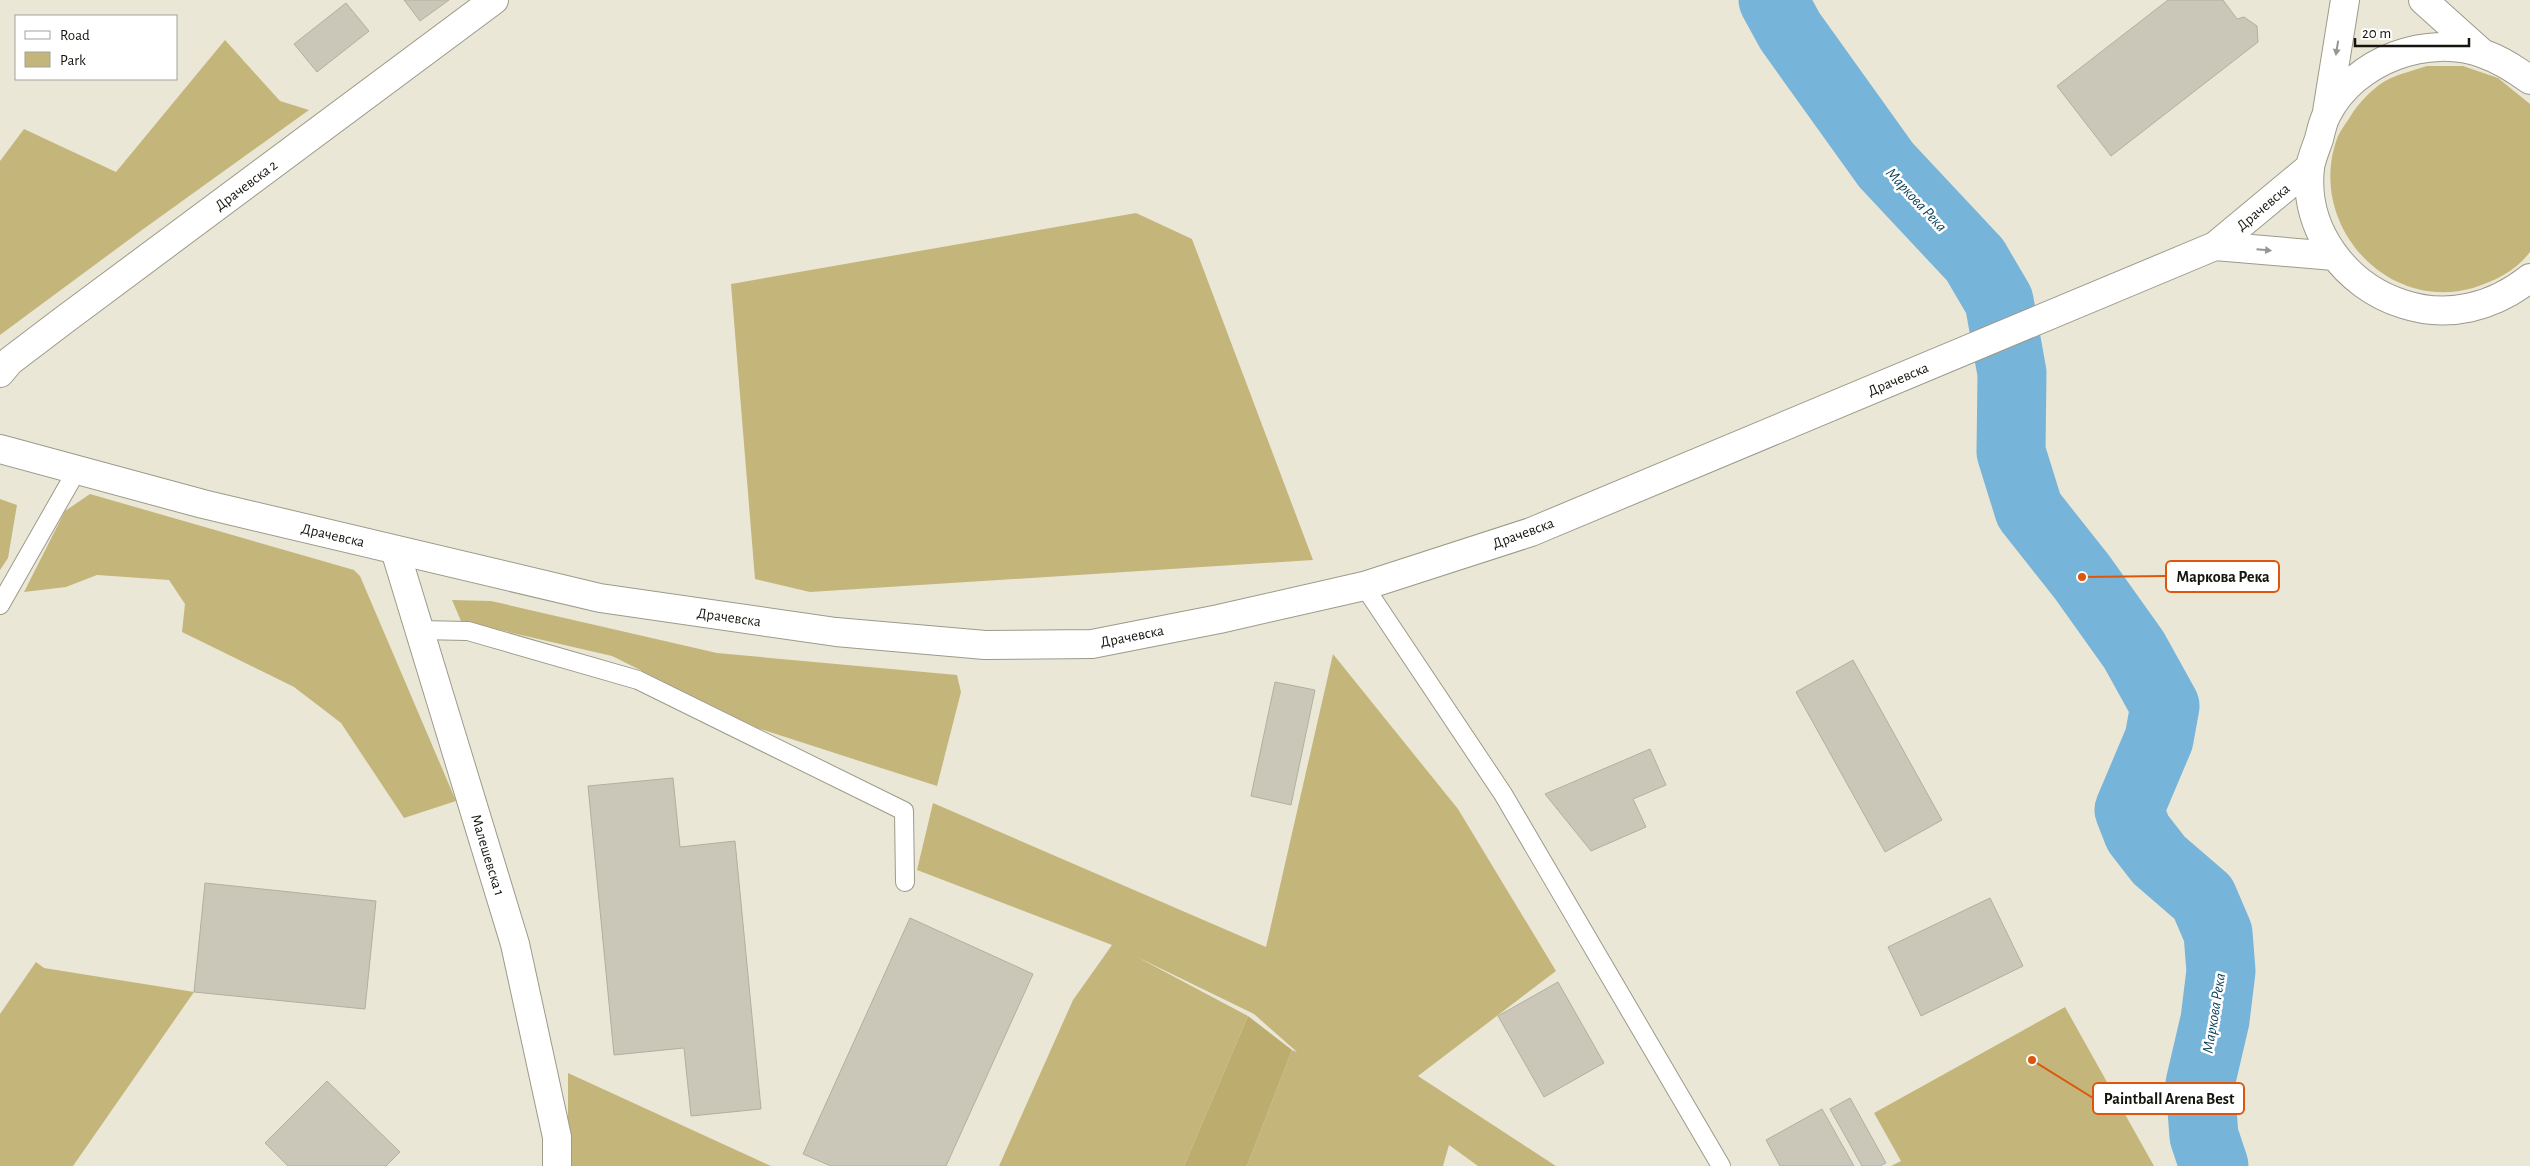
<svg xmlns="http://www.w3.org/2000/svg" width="2530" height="1166" viewBox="0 0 2530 1166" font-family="'Alegreya Sans',sans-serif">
<rect width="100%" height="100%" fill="#ebe7d7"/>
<path fill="#c4b67b" d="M225 40 280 101 309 110 142 230 0 335V161L24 129 116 172Z
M2427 66H2463L2498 78 2530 104V252C2516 271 2495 281 2473 288 2384 313 2305 221 2338 136 2341 130 2346 123 2350 117 2359 102 2374 86 2391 78 2402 73 2415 70 2427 66Z
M1136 213 1192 239 1313 560 810 592 755 579 731 284Z
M90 494 354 570 360 576 456 801 404 818 341 723 294 687 182 632 185 604 169 580 97 575 66 587 24 592 65 511Z
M0 499 17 505 8 558 0 570Z
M452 600 491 601 717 653 957 675 961 692 937 786 757 728 612 656 461 621Z
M1333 654 1458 809 1556 971 1418 1076 1556 1166H1478L1449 1145 1443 1166H1247L1292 1050 1297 1052 1254 1014 1137 957 1248 1016 1184 1166H999L1073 1000 1112 945 917 870 933 803 1266 947Z
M36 962 44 968 194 992 73 1166H0V1014Z
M2065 1007 2154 1166H1891L1901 1161 1874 1113Z
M568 1073 760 1161 771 1166H568Z"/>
<path fill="#bcad6f" d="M1248 1016 1292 1050 1247 1166H1184Z"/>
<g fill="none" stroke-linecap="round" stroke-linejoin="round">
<path stroke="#77b4d9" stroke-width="69" d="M1773 0 1790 31 1886 165 1975 260 1999 301 2012 373 2011 452 2029 510 2082 577 2134 650 2165 706 2159 739 2129 810 2138 833 2159 860 2203 898 2218 933 2221 971 2215 1020 2200 1084 2204 1136 2214 1166"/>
</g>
<path fill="#cbc7b8" stroke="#b2af9f" d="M404 0H449L420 21Z
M2168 0H2223L2237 19 2244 17 2257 26 2258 42 2111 156 2057 86Z
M346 3 369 31 317 72 294 44Z
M1853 660 1942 820 1885 852 1796 692Z
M1275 682 1315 690 1291 805 1251 796Z
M1650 749 1666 785 1633 799 1646 827 1591 851 1545 794Z
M673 778 680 847 735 841 761 1109 691 1116 684 1048 614 1055 588 786Z
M205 883 376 901 365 1009 194 992Z
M1990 898 2023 966 1921 1016 1888 947Z
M910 918 1033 974 946 1166H831L803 1154Z
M1558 982 1604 1063 1544 1097 1498 1016Z
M327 1081 400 1152 386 1166H288L265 1143Z
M1850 1098 1886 1163 1880 1166H1862L1830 1109Z
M1822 1109 1854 1166H1780L1766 1140Z"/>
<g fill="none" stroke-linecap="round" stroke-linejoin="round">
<g stroke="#9d9a8a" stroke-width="20">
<path id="lane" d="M1364 586 1503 794 1721 1166
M0 605 77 470
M419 630 468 631 638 680 904 811 905 882"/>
</g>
<g stroke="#9d9a8a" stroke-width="30">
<path id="street" d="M0 373 10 361 64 320 494 0
M395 550 515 944 557 1137V1166"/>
</g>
<g stroke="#9d9a8a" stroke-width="30">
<path id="secondary" d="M2423 0 2482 53
M2530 80C2515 69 2501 60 2484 54 2428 33 2355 60 2327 114 2323 121 2321 131 2319 139 2316 148 2311 159 2310 168 2303 230 2346 286 2403 304 2448 319 2494 307 2530 278
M2327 112 2345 0
M2215 246 2334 256
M0 449 203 504 600 598 836 632 985 645 1092 644 1219 619 1364 586 1531 532 2215 246 2310 167"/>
</g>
<use href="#lane" stroke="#fff" stroke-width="18"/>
<use href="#street" stroke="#fff" stroke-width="28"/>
<use href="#secondary" stroke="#fff" stroke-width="28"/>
</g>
<defs><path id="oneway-solid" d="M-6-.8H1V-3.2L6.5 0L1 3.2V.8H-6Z" transform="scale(1.25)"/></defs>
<g fill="#969593">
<use href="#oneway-solid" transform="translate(2337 48) rotate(99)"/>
<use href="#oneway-solid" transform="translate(2264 250) rotate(5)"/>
</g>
<g text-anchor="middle" stroke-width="5" stroke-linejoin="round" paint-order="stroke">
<g font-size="15" fill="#15140e" stroke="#fff">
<text transform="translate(246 185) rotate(-37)" y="5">Драчевска 2</text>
<text transform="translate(2263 207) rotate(-40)" y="5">Драчевска</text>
<text transform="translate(1898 379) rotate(-23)" y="5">Драчевска</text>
<text transform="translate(1523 533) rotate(-20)" y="5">Драчевска</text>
<text transform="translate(333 535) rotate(13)" y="5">Драчевска</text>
<text transform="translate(729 617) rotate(8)" y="5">Драчевска</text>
<text transform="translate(1132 636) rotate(-11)" y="5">Драчевска</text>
<text transform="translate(488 855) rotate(73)" y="5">Малешевска 1</text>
</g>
<g font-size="16" font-style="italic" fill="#0c3f58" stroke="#fff">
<text transform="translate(1917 199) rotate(47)" y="6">Маркова Река</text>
<text transform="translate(2213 1013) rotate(-81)" y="6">Маркова Река</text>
</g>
</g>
<path fill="none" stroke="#dd560c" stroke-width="2" d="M2082 577L2166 576M2032 1060L2093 1098"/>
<g fill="#dd560c" stroke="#fff" stroke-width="2">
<circle cx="2082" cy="577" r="5"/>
<circle cx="2032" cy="1060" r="5"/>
</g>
<g fill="#fff" stroke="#dd560c" stroke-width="2">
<rect x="2166" y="561" width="113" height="31" rx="5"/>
<rect x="2093" y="1083" width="151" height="31" rx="5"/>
</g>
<g font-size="16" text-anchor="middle" font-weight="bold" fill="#15140e">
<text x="2223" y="582">Маркова Река</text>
<text x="2169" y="1104">Paintball Arena Best</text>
</g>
<rect x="15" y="15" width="162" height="65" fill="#ffffff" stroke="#a1a19f"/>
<rect x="25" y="31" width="25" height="8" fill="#ffffff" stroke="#a1a19f"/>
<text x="60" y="40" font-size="15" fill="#15140e">Road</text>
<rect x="25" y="52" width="25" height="15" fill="#c4b67b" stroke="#a1a19f"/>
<text x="60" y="65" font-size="15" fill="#15140e">Park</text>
<path d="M2355 38v8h114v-8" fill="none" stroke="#15140e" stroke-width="2.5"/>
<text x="2362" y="38" font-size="15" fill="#15140e" stroke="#ffffff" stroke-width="4" paint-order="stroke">20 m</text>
</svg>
